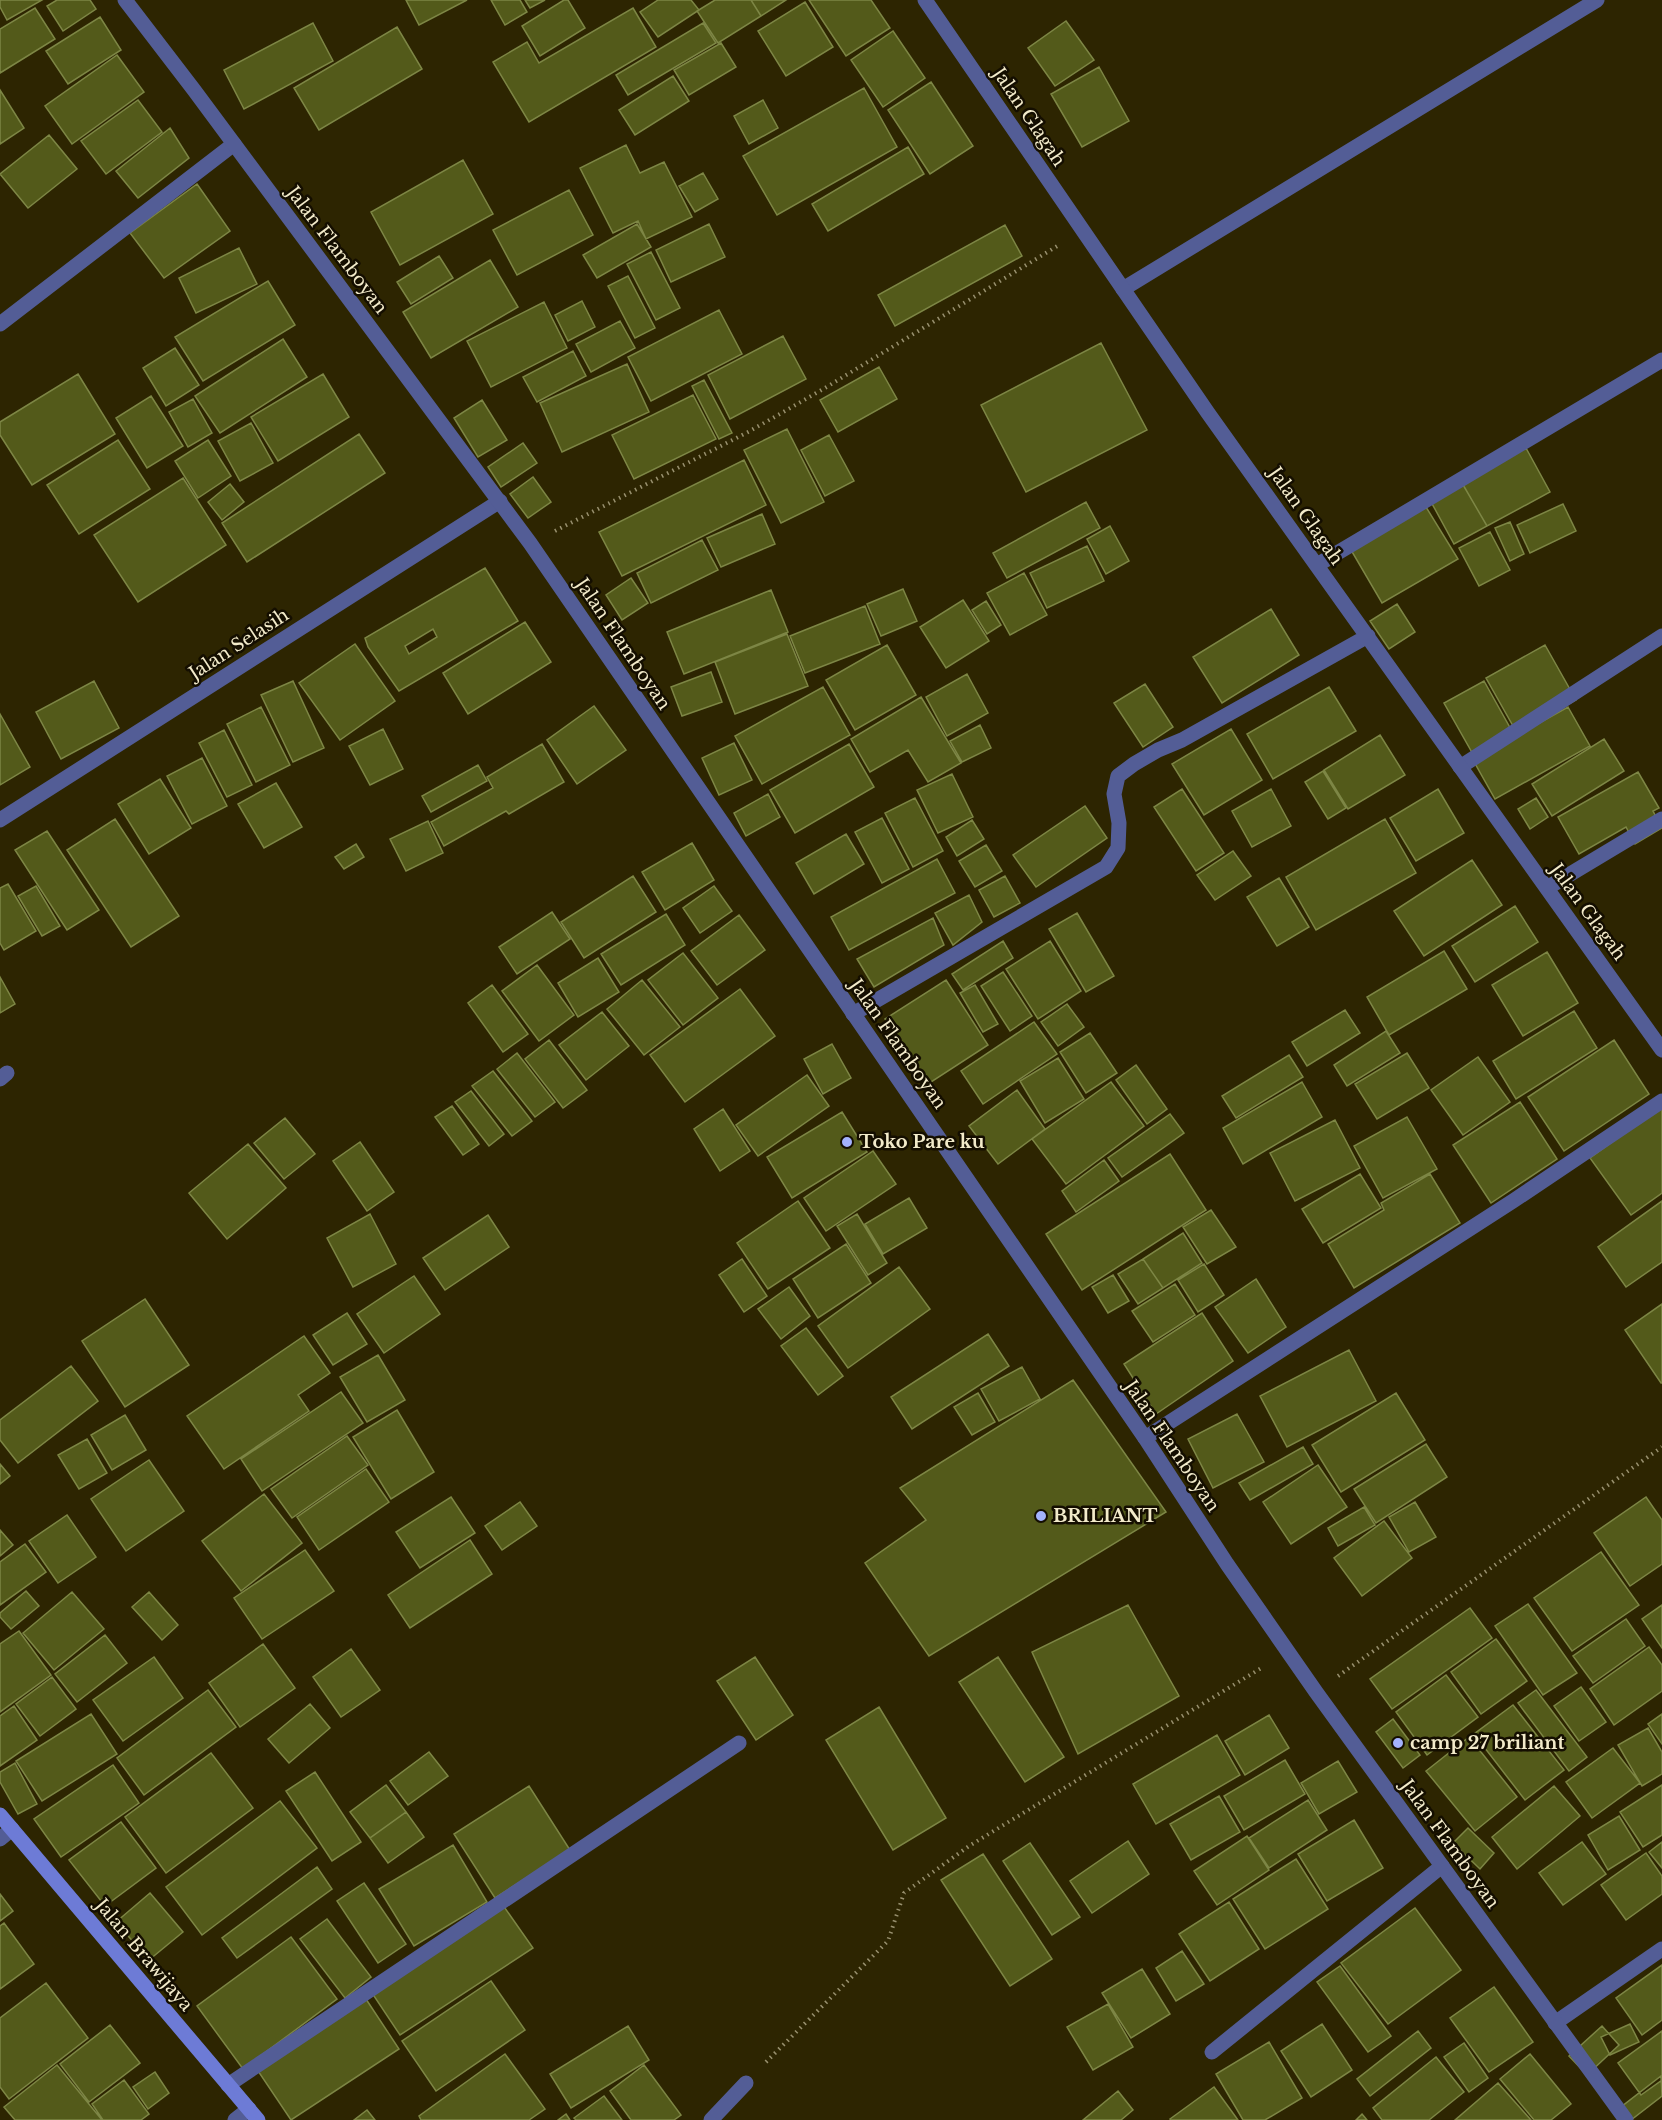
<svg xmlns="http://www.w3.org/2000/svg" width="1662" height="2120" viewBox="0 0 1662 2120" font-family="'Libre Baskerville',serif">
<rect width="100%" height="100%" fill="#2d2501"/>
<path fill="#535a1a" stroke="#7d8645" stroke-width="1.5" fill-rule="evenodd" d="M0 0H42L7 20 0 7Z
M57 0H90L96 9 63 31 47 6Z
M406 0H467L419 25Z
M491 0H520L527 12 505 25Z
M525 0H545L530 8Z
M564 0H568L585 28 540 56 522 26Z
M658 0H691L699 10 658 37 640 12Z
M715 0H751L761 16 718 43 697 11Z
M751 0H786L761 16Z
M809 0H871L890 28 846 56Z
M805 2 833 47 786 76 758 31Z
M35 8 55 39 0 73V29Z
M633 8 656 47 529 122 493 62 527 42 539 63Z
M100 17 121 50 68 84 46 51Z
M1066 21 1094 60 1055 86 1028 48Z
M313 23 333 61 244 109 224 70Z
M703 23 716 43 628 95 616 75Z
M397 27 422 69 319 130 294 88Z
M893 31 925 78 883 107 851 60Z
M721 43 736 67 689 95 674 70Z
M117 55 144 92 72 144 45 106Z
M1099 67 1129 121 1082 147 1051 94Z
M673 76 689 101 635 135 619 110Z
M931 82 973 146 930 174 888 110Z
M864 88 897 147 777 215 743 156Z
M0 90 24 128 0 144Z
M138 100 162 132 106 174 81 141Z
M763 100 778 128 749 144 734 116Z
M170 128 189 158 138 198 116 171Z
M49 135 77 169 28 208 0 174Z
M626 145 640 173 664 162 692 217 646 239 638 221 613 233 580 168Z
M908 147 924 174 828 231 812 204Z
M463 160 493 214 400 265 371 212Z
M703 173 718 199 695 212 679 186Z
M197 184 230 231 164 278 130 233Z
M569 190 593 235 517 275 493 230Z
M637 224 651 247 597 278 583 255Z
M709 224 725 257 671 282 656 250Z
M1005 225 1022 256 895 326 878 295Z
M239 248 257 284 196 313 179 278Z
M651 252 680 308 656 320 627 264Z
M439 256 453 278 411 304 397 282Z
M490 260 518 307 431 358 403 312Z
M628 276 655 328 635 338 608 286Z
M268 281 295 325 203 381 175 337Z
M582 301 595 327 568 341 555 315Z
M544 302 567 348 491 387 467 341Z
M719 310 742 354 651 401 628 357Z
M620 321 635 348 591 372 576 344Z
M783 336 806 379 730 419 708 375Z
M283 339 307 377 220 433 195 396Z
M1101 343 1147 430 1026 492 981 405Z
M175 348 199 385 166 406 143 368Z
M573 351 586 376 537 402 523 377Z
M627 364 649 412 562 452 540 403Z
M879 367 897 399 838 432 820 400Z
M78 374 115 434 32 485 0 435V422Z
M323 374 349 417 278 461 251 417Z
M704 380 732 433 719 439 692 386Z
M693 395 716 439 634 479 612 435Z
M151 396 183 446 147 468 116 418Z
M193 399 212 433 188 447 169 412Z
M482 400 507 440 478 457 454 418Z
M251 423 273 463 240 481 218 441Z
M787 429 824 502 781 523 744 450Z
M359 434 385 473 247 562 222 523Z
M829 435 854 481 825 496 801 450Z
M118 440 150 489 79 534 47 485Z
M208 440 231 476 198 498 175 461Z
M523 443 537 463 501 487 488 467Z
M1526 448 1550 492 1487 526 1462 483Z
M744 460 766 505 622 576 599 532Z
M533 477 551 502 528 518 510 494Z
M183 478 226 545 138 602 94 535Z
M1462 483 1487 526 1454 544 1430 500Z
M230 484 244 502 222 520 208 502Z
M1086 502 1100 528 1007 578 993 553Z
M1563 504 1576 531 1530 553 1517 525Z
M1426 507 1458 559 1382 603 1351 550Z
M762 514 775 544 721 567 707 538Z
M1510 522 1524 554 1510 561 1495 528Z
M1110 526 1129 561 1106 574 1087 539Z
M1490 532 1510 570 1479 586 1459 548Z
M702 540 718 570 651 603 637 573Z
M1087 546 1104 581 1047 608 1030 573Z
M485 568 518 621 399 691 368 647 365 638ZM433 629 437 637 409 654 405 646Z
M1024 573 1047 615 1010 635 987 593Z
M631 578 648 603 622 620 606 595Z
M903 589 917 621 881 636 867 604Z
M771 590 788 632 684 674 667 632Z
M963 600 989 641 946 668 920 627Z
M986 601 1001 625 987 634 972 610Z
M1397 604 1415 632 1389 649 1370 621Z
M865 606 880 644 805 673 790 636Z
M1271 609 1299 655 1222 703 1193 657Z
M525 622 551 662 468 714 443 673Z
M787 634 808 686 735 714 715 662Z
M355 644 395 701 340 740 299 683Z
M887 645 916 695 855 730 826 680Z
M1545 645 1576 700 1517 733 1486 678Z
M711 672 722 702 682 716 671 687Z
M967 674 988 713 947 736 926 697Z
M94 681 119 728 61 759 36 712Z
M293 681 324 748 293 762 261 695Z
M1484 681 1513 733 1474 756 1444 703Z
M1145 684 1173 727 1143 747 1114 703Z
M823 687 850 735 762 784 735 736Z
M1329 687 1356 731 1273 779 1247 734Z
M921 697 961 763 928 782 908 750 870 772 851 739Z
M594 706 626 750 577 784 547 740Z
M261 707 290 765 256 782 227 724Z
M1568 707 1590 746 1495 799 1473 760Z
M0 714 30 767 0 785Z
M980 725 991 748 962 762 950 741Z
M383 729 403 769 370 785 349 746Z
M1231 729 1262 780 1204 815 1172 764Z
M224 730 252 785 227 797 199 743Z
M1380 735 1405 775 1348 809 1324 770Z
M1604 739 1624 771 1552 816 1532 784Z
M734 743 752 780 719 795 702 758Z
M542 744 564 782 509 814 506 811 444 846 431 822 493 788 487 777Z
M849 744 874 787 795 833 770 790Z
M202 758 227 806 192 824 167 776Z
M478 765 487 781 431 812 422 796Z
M1323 771 1346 808 1328 819 1305 782Z
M1638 772 1659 808 1653 811 1662 828 1635 844 1626 827 1579 854 1558 817Z
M952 774 973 817 938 833 917 790Z
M160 779 191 828 149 854 118 804Z
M276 783 302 827 264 848 238 804Z
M1182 789 1224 853 1196 871 1154 807Z
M1271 789 1291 826 1252 847 1232 811Z
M1438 789 1464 833 1416 861 1390 818Z
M768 794 780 817 746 836 734 813Z
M915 798 943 851 913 867 885 813Z
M1536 798 1548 817 1530 829 1518 809Z
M1085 806 1107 838 1036 887 1013 855Z
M882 818 909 869 882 883 855 832Z
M115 819 179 916 131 947 67 850Z
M1385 819 1416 873 1316 930 1286 877Z
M972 820 984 839 957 856 946 837Z
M428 821 443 853 406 871 390 839Z
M47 831 99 910 67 930 15 850Z
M846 834 864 864 814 894 796 863Z
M692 843 714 880 665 910 642 872Z
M356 844 364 857 344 869 335 857Z
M986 845 1002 871 975 887 959 861Z
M1233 851 1251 876 1215 900 1197 875Z
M937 859 955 893 849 950 831 917Z
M1472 860 1502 905 1424 956 1394 911Z
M633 876 656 912 584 958 561 922Z
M1005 876 1020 903 994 917 979 890Z
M1279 878 1309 927 1277 946 1247 897Z
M8 884 36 931 4 950 0 943V888Z
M36 886 60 926 42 936 18 896Z
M714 886 732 911 700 933 683 908Z
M969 895 982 922 953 945 935 913Z
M1515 906 1538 942 1475 982 1452 946Z
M552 912 570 939 517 974 499 947Z
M1077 913 1114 976 1086 992 1049 929Z
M666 914 685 945 621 985 601 954Z
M739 915 765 950 717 985 691 951Z
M933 918 944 945 874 987 857 959Z
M1003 941 1013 958 963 990 952 974Z
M1050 941 1081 991 1038 1019 1006 969Z
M1444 951 1467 989 1389 1035 1367 997Z
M1547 952 1578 1003 1523 1036 1492 985Z
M683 953 718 998 683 1025 648 980Z
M598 958 619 992 578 1017 558 983Z
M537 965 574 1015 539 1041 502 991Z
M1003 972 1032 1016 1010 1031 981 986Z
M0 977 15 1004 0 1013Z
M642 980 680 1027 644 1055 607 1009Z
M946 980 988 1045 928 1084 885 1019Z
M492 985 528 1034 503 1052 468 1003Z
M975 985 998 1024 983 1032 960 993Z
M740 989 775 1036 685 1102 650 1055Z
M1067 1004 1084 1027 1058 1046 1041 1022Z
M1345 1010 1360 1033 1307 1066 1292 1042Z
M1574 1011 1597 1048 1516 1099 1493 1061Z
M602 1012 629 1046 586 1080 559 1045Z
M1034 1022 1057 1054 983 1104 961 1071Z
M1386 1031 1400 1053 1347 1086 1334 1065Z
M1090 1033 1117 1073 1086 1093 1060 1052Z
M549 1040 587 1090 563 1108 525 1059Z
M1614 1040 1649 1094 1564 1151 1528 1097Z
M832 1044 851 1078 823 1094 804 1059Z
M517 1053 555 1102 535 1117 497 1069Z
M1407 1053 1429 1088 1377 1119 1355 1084Z
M1289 1055 1303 1077 1236 1118 1222 1096Z
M1478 1057 1510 1102 1463 1135 1431 1090Z
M1058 1058 1084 1099 1045 1123 1020 1081Z
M1136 1065 1167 1109 1147 1124 1116 1080Z
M493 1071 532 1121 512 1136 472 1086Z
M807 1075 829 1106 758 1156 736 1125Z
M1111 1082 1144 1126 1066 1184 1032 1139Z
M1302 1082 1322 1117 1243 1164 1223 1128Z
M1017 1090 1045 1129 998 1164 969 1126Z
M471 1091 504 1134 489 1146 455 1102Z
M1520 1102 1557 1159 1491 1203 1453 1145Z
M452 1106 479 1144 463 1155 435 1117Z
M1662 1106V1193L1631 1215 1590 1158Z
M723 1109 750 1151 720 1171 694 1129Z
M842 1112 867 1152 792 1198 767 1157Z
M1170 1114 1184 1133 1122 1177 1108 1158Z
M1407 1117 1437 1169 1383 1198 1354 1146Z
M285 1118 315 1154 284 1179 254 1143Z
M1335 1120 1360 1168 1295 1201 1270 1153Z
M360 1142 394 1192 367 1211 333 1161Z
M248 1144 286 1188 227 1239 189 1193Z
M873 1151 896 1184 826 1231 804 1198Z
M1170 1154 1206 1210 1082 1290 1046 1234Z
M1104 1160 1119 1181 1076 1212 1062 1191Z
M1360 1174 1381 1208 1323 1243 1302 1209Z
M1430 1174 1460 1223 1354 1288 1328 1244 1384 1210 1381 1203Z
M909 1198 927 1228 883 1254 865 1224Z
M798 1201 830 1248 768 1289 737 1243Z
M1662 1201V1262L1626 1287 1598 1247Z
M1211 1210 1236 1247 1207 1264 1183 1227Z
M370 1214 396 1264 353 1287 327 1238Z
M857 1214 887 1263 868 1275 837 1226Z
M488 1215 509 1247 445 1290 423 1258Z
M1183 1233 1202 1263 1163 1288 1143 1259Z
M846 1244 871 1283 818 1318 793 1279Z
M742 1259 767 1296 744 1312 719 1275Z
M1143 1259 1163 1288 1138 1304 1118 1274Z
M1204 1264 1224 1295 1198 1312 1178 1280Z
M899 1267 930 1309 848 1368 818 1326Z
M1113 1275 1129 1301 1108 1313 1092 1287Z
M414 1276 440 1314 384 1353 357 1314Z
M1256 1279 1286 1327 1248 1353 1215 1307Z
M1175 1284 1195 1315 1153 1342 1132 1311Z
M789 1287 810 1316 781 1339 758 1309Z
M145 1299 189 1365 125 1407 82 1341Z
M1662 1304V1383H1661L1625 1330Z
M347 1313 367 1344 333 1365 313 1335Z
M1202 1313 1233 1361 1156 1414 1124 1364Z
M806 1328 843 1376 818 1395 781 1346Z
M988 1334 1009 1366 912 1429 891 1397Z
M304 1336 330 1373 298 1395 309 1411 224 1469 187 1416Z
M1349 1350 1376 1401 1287 1447 1260 1396Z
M378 1355 405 1400 367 1422 340 1377Z
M71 1366 98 1401 18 1463 0 1440V1420Z
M1022 1367 1040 1399 999 1421 981 1389Z
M1073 1380 1166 1512 929 1656 865 1563 926 1520 900 1488Z
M341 1392 363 1423 262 1491 241 1459Z
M978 1393 995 1422 972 1435 954 1407Z
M1396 1393 1425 1440 1341 1492 1312 1445Z
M397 1410 434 1472 391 1499 353 1437Z
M1237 1414 1264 1462 1213 1488 1188 1439Z
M125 1415 146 1450 112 1470 91 1435Z
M347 1436 368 1465 292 1518 271 1489Z
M87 1439 107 1473 79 1489 58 1455Z
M1426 1444 1447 1477 1376 1523 1354 1489Z
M1303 1447 1313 1464 1250 1500 1239 1483Z
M149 1460 184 1511 126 1551 91 1499Z
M0 1464 10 1476 0 1484Z
M1318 1465 1347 1507 1291 1544 1263 1502Z
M366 1469 389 1502 319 1550 297 1517Z
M264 1494 302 1543 241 1591 202 1541Z
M451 1497 475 1533 420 1568 396 1532Z
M1646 1497 1662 1520V1564L1630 1586 1594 1533Z
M520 1502 537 1526 502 1550 485 1526Z
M1415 1502 1436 1537 1409 1552 1389 1517Z
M1364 1507 1375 1525 1338 1546 1328 1528Z
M67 1515 96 1557 58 1583 29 1541Z
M1384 1521 1412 1558 1362 1596 1334 1558Z
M0 1530 13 1545 0 1556Z
M470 1540 492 1574 410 1628 388 1595Z
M25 1544 46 1572 0 1605V1562Z
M305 1550 334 1591 262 1639 234 1598Z
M1601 1552 1639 1605 1572 1651 1534 1598Z
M26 1591 39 1606 11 1629 0 1617V1613Z
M72 1592 104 1629 54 1670 23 1633Z
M149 1592 178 1625 162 1640 132 1607Z
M1528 1604 1577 1673 1543 1695 1495 1626Z
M1128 1605 1179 1696 1078 1754 1032 1652Z
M1662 1605V1648L1642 1619Z
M1470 1608 1492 1638 1392 1709 1370 1679Z
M1626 1619 1645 1646 1593 1683 1573 1656Z
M19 1631 51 1675 0 1712V1644Z
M105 1635 127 1663 77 1702 55 1674Z
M1496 1639 1527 1681 1481 1714 1451 1672Z
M263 1644 295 1688 240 1727 209 1683Z
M1649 1647 1662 1665V1691L1614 1725 1590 1689Z
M351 1649 380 1690 341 1717 313 1677Z
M154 1657 183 1698 123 1741 93 1700Z
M755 1657 793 1715 756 1740 717 1681Z
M998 1657 1064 1757 1025 1782 959 1682Z
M1446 1675 1478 1717 1427 1755 1396 1712Z
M52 1677 76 1709 40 1736 16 1704Z
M1581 1687 1606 1722 1579 1741 1554 1706Z
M208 1690 236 1727 144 1795 117 1758Z
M1536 1690 1587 1757 1569 1771 1518 1703Z
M310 1704 330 1728 289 1763 268 1739Z
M1513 1705 1564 1770 1525 1800 1474 1734Z
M14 1706 37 1740 0 1766V1716Z
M879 1707 946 1818 893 1850 826 1740Z
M91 1714 117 1754 42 1801 16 1761Z
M1662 1714V1744L1648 1724Z
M1269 1715 1289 1748 1245 1775 1225 1741Z
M1393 1719 1420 1755 1403 1768 1376 1732Z
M1648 1728 1662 1752V1774L1642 1786 1618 1745Z
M1217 1735 1240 1775 1156 1824 1133 1784Z
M1469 1737 1517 1797 1475 1831 1426 1771Z
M1613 1748 1640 1783 1592 1818 1566 1782Z
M429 1752 448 1776 408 1805 390 1781Z
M211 1753 253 1808 166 1873 125 1817Z
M1285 1760 1305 1794 1244 1830 1224 1796Z
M1338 1761 1357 1792 1319 1814 1301 1783Z
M15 1763 37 1804 18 1814 0 1782V1772Z
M113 1765 139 1803 61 1857 34 1819Z
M315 1772 361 1842 332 1861 286 1791Z
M386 1785 406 1812 370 1838 350 1812Z
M1662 1785V1835L1643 1847 1620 1812Z
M529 1786 570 1850 495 1898 454 1834Z
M1554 1786 1580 1816 1517 1869 1492 1837Z
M1219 1796 1240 1832 1191 1860 1170 1824Z
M1308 1800 1327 1830 1269 1868 1249 1838Z
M280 1801 317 1848 202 1935 166 1887Z
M406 1812 424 1837 388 1863 370 1838Z
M1619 1816 1640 1850 1608 1870 1588 1835Z
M1354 1820 1383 1868 1327 1901 1298 1854Z
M121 1822 156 1868 105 1906 69 1860Z
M1468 1828 1494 1853 1480 1869 1453 1843Z
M1247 1836 1269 1870 1217 1905 1194 1871Z
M1128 1841 1149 1874 1092 1913 1070 1881Z
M1582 1842 1606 1874 1563 1905 1539 1873Z
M1662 1842V1868L1649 1852Z
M1030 1843 1080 1917 1052 1935 1003 1861Z
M453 1845 487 1902 414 1946 379 1889Z
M1646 1853 1662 1876V1894L1626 1920 1601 1885Z
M983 1854 1052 1959 1010 1986 941 1880Z
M1296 1859 1328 1909 1265 1949 1233 1899Z
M317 1867 332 1889 237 1958 222 1938Z
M364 1883 406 1944 378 1963 337 1901Z
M150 1893 183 1932 149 1960 116 1922Z
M0 1894 13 1911 0 1921Z
M500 1901 533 1948 400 2035 368 1987Z
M1229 1902 1259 1949 1210 1981 1179 1934Z
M1415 1908 1461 1970 1388 2024 1341 1963Z
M327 1919 371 1977 345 1998 300 1939Z
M4 1923 34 1964 0 1989V1926Z
M291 1937 337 1999 243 2069 197 2006Z
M1182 1951 1204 1984 1176 2001 1156 1968Z
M1662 1965V2020L1642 2035 1616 1998Z
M1340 1966 1391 2036 1368 2052 1317 1982Z
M1142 1969 1170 2014 1131 2038 1102 1993Z
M491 1981 525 2030 436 2091 402 2041Z
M46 1983 88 2038 9 2099 0 2087V2018Z
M1494 1987 1533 2042 1489 2072 1450 2018Z
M362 1993 399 2049 291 2120 254 2065Z
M1108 2004 1133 2047 1093 2070 1067 2027Z
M1322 2024 1352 2070 1311 2097 1281 2051Z
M1630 2024 1639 2042 1610 2055 1601 2037Z
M110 2025 140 2063 89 2102 60 2064Z
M628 2026 649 2060 571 2108 550 2074Z
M1602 2026 1619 2045 1587 2075 1569 2056Z
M1418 2031 1431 2048 1370 2096 1357 2079Z
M1662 2031V2080L1641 2095 1618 2063Z
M1269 2042 1302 2098 1265 2120H1243L1216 2074Z
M1464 2043 1488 2078 1469 2092 1444 2057Z
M505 2054 545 2109 529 2120H421L419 2116Z
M1530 2054 1571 2104 1551 2120H1534L1500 2079Z
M1436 2057 1464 2092 1429 2120H1382L1373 2108Z
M57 2065 102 2120H15L4 2107Z
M644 2065 681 2115 674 2120H631L610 2091Z
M155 2072 169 2093 148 2109 133 2087Z
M1661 2076 1662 2096 1631 2120 1621 2107Z
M124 2080 149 2114 141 2120H103L92 2104Z
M1498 2083 1531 2120H1455Z
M1214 2087 1238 2120H1171L1170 2119Z
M1118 2091 1133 2110 1121 2120H1083Z
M604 2096 622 2120H576L574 2118Z
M367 2110 375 2120H354Z
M566 2114 570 2120H558Z
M1362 2114 1367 2120H1356Z"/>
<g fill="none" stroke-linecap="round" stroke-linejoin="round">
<path stroke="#98906e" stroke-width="4" stroke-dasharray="1.5 4.5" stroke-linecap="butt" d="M555 531 750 431 825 388 1059 245
M1338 1676 1662 1447
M766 2062 888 1941 904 1893 969 1846 1263 1667"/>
<path stroke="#535d96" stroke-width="15" d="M1123 289 1597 0
M1317 565 1662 360
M1460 767 1662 636
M1547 888 1662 819"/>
<path stroke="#535d96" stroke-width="15" d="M925 0 1208 413 1662 1050
M0 324 234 144
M0 820 500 501
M853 1014 1106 867 1118 848 1119 823 1114 794 1118 776 1134 764 1158 750 1182 740 1368 636
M0 1079 7 1073
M1145 1438 1513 1201 1662 1101
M0 1839 12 1829
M1555 2023 1662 1949
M1212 2052 1442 1866
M228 2085 739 1743
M235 2120 249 2109
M711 2120 746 2083"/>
<path stroke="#535d96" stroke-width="15" d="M125 0 194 90 530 543 1145 1438 1227 1564 1316 1692 1626 2120"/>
<path stroke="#6d7bd6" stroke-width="15" d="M0 1815 258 2120"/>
</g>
<g fill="#a3b2fd" stroke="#140e00" stroke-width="2">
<circle cx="847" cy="1142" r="6"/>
<circle cx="1041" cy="1516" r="6"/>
<circle cx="1398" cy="1743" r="6"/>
</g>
<g text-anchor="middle" stroke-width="5" stroke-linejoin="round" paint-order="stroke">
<g font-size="18" fill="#f3ebca" stroke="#140e00">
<text transform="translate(1029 117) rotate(56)" y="6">Jalan Glagah</text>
<text transform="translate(337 250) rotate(53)" y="6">Jalan Flamboyan</text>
<text transform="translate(1306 516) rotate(55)" y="6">Jalan Glagah</text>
<text transform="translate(239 644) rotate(-33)" y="6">Jalan Selasih</text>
<text transform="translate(623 644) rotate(56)" y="6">Jalan Flamboyan</text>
<text transform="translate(1588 912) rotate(54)" y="6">Jalan Glagah</text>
<text transform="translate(898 1044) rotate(55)" y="6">Jalan Flamboyan</text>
<text transform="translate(1172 1446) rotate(56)" y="6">Jalan Flamboyan</text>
<text transform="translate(1450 1844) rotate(54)" y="6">Jalan Flamboyan</text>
<text transform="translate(144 1955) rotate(50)" y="6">Jalan Brawijaya</text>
</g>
<g font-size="18" font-weight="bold" fill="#f3ebca" stroke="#140e00" text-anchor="start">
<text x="859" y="1148">Toko Pare ku</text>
<text x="1053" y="1522">BRILIANT</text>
<text x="1410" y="1749">camp 27 briliant</text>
</g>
</g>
</svg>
